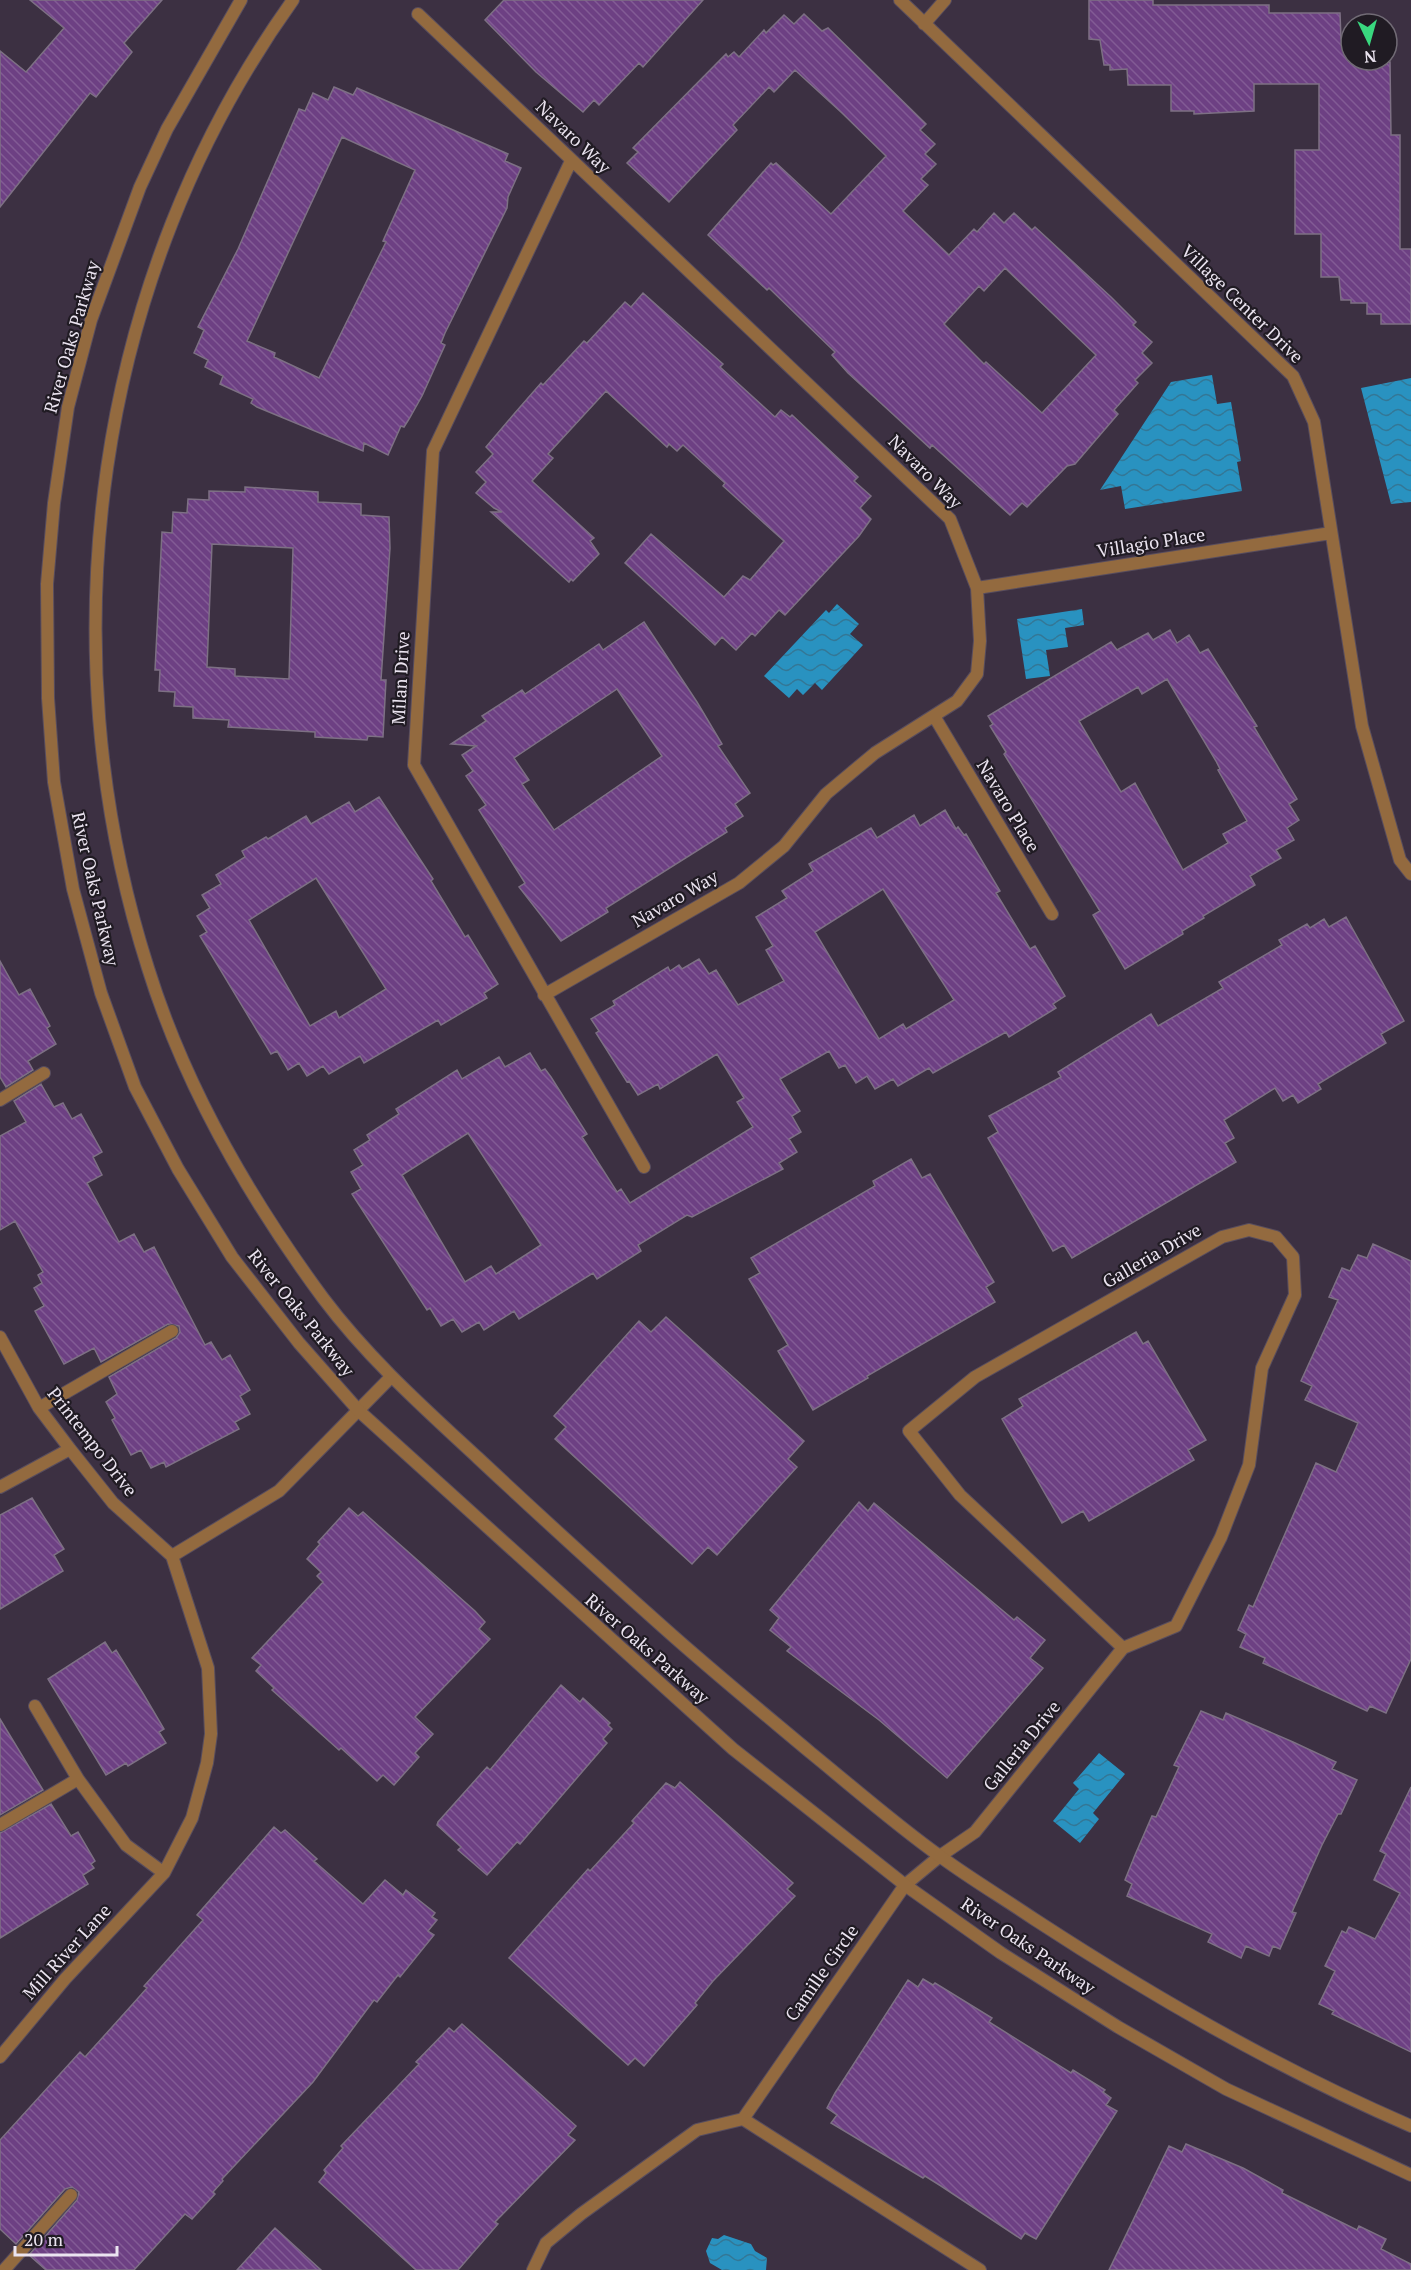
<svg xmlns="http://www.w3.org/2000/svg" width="1411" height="2270" viewBox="0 0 1411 2270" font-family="'PT Serif',serif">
<defs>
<pattern id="water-waves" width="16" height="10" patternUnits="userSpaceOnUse" patternTransform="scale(1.5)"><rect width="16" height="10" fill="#2992c0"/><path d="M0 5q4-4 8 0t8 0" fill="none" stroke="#337796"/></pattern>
<pattern id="building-back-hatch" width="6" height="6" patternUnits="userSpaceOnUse" patternTransform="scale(1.5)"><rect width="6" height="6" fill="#6d4083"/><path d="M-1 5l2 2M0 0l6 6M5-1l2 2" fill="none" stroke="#825b95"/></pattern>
</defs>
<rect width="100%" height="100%" fill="#3c3042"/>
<path fill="url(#water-waves)" d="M1212 375 1217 404 1231 402 1241 461 1237 462 1242 491 1125 509 1121 486 1100 490 1171 382Z
M1411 378V502L1391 504 1361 388Z
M837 604 859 624 850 634 863 645 822 690 815 683 803 695 797 689 789 698 764 676 826 610 829 613Z
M1082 609 1084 625 1065 628 1068 647 1046 650 1050 676 1026 679 1017 619Z
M1099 1753 1125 1774 1093 1813 1099 1819 1080 1843 1053 1821 1079 1789 1073 1783Z
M724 2235 751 2244 755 2251 767 2258 766 2270H722L710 2263 706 2251 712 2238 718 2239Z"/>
<path fill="url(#building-back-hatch)" stroke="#7d7084" stroke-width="1.5" fill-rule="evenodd" d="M30 0H162L124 43 132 52 96 97 90 93 0 207V51L26 72 64 28Z
M504 0H703L643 67 639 63 599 105 594 100 583 112 536 72 485 20Z
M1089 0H1153V5H1269V13H1340L1341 39 1351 50V60L1390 62 1391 135H1400V249H1411V324H1381V314H1367V303H1351V300H1341L1339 277H1321V234H1295V150H1319V84H1254V111L1194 114V111H1171V85H1128L1127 69 1110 70V65H1104L1100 40 1089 39Z
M804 14 822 31 828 28 926 124 920 130 935 144 925 154 936 164 921 179 928 185 903 211 949 255 974 229 977 232 994 213 1004 223 1014 213 1032 230 1035 227 1111 297 1136 322 1133 325 1152 342 1142 353 1152 363 1135 380 1138 383 1114 410 1118 414 1075 464 1067 466 1027 507 1022 503 1010 515 932 445 930 448 848 373 832 355 835 352 769 288 767 290 708 235 771 163 773 165 776 163 831 214 886 156 842 113 795 70 776 90 774 92 769 87 733 125 737 130 669 202 627 163 638 152 633 148 726 54 728 57 734 52 739 57 764 30 766 33 784 15 794 24ZM1005 268 1096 355 1042 413 986 362 984 364 944 324 979 286 984 291Z
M334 87 353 95 357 88 508 154 505 161 521 168 508 197 507 208 445 333 441 343 445 345 422 396 409 419 404 427 401 426 388 455 364 443 363 451 257 407 251 403 253 399 220 384 223 376 205 367 208 360 194 353 204 330 198 327 238 249 299 109 305 111 313 93 328 100ZM342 137 415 170 383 241 386 242 319 378 274 357 275 353 247 341Z
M643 293 723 364 720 367 775 417 781 410 790 417 792 415 858 477 854 481 871 496 860 508 871 519 859 536 785 615 779 610 755 636 752 633 736 650 722 637 715 645 625 563 651 534 724 597 743 576 750 580 784 541 723 486 725 483 683 445 677 451 669 444 667 447 606 391 548 454 553 458 532 481 594 538 590 541 599 554 573 581 571 579 569 582 491 512H502L494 508 476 493 486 482 476 472 493 454 486 447 514 414 541 383 543 385 584 341 587 343 625 302 631 307Z
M245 487 318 492V502L361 504V515L389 517 390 548 381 680H386L383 737 368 736 367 740 315 737V732L228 727 229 720 193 718V707L174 706 175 692 159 691 160 670H155L162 532 172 533 173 512 187 513 188 499 209 500V491L245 492ZM212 544 293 548 289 679 235 676V669L207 667Z
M644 622 697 702 722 744 718 746 750 793 735 804 743 816 725 828 727 832 606 908 608 912 561 941 519 887 525 883 479 810 486 805 466 776 473 771 462 755 476 746 451 744 486 721 482 716 522 690 525 694 599 644 603 650ZM617 689 662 756 554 830 522 784 529 780 514 758Z
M1170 630 1177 643 1189 635 1200 653 1208 649 1257 726 1254 727 1297 799 1289 804 1299 820 1287 828 1294 840 1276 850 1281 858 1250 876 1255 885 1203 916 1204 918 1182 931 1183 934 1125 969 1093 915 1100 911 1004 754 1006 752 990 726 993 724 988 716 1111 642 1117 650 1148 633 1153 640ZM1167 679 1216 761 1220 769 1218 770 1247 821 1223 834 1228 843 1183 870 1135 783 1121 792 1079 721 1138 687 1142 694Z
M379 797 433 879 431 881 465 937 468 935 498 984 484 993 487 998 441 1025 438 1020 364 1063 360 1056 329 1074 323 1066 307 1076 299 1063 288 1070 277 1051 271 1054 200 936 207 932 197 916 210 908 202 895 221 884 216 875 245 857 242 851 266 837 268 839 306 816 311 824 349 802 355 812ZM316 878 386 989 339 1018 336 1011 310 1026 249 920Z
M945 810 956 829 958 827 964 835 966 834 1000 891 996 893 1030 949 1035 946 1065 996 1053 1004 1056 1008 1009 1037 1006 1032 933 1073 929 1068 898 1086 893 1079 875 1089 867 1076 856 1083 845 1065 839 1068 829 1051 780 1079 800 1111 792 1116 801 1132 789 1139 797 1152 779 1163 783 1169 692 1217 687 1215 638 1245 641 1251 597 1279 593 1273 519 1319 514 1311 484 1330 479 1322 462 1332 453 1319 441 1326 430 1308 427 1310 352 1194 361 1189 351 1172 363 1165 354 1150 370 1140 367 1135 399 1114 396 1109 457 1070 462 1079 499 1057 505 1067 530 1053 541 1071 545 1069 551 1077 587 1134 582 1137 617 1192 621 1189 630 1203 753 1127 737 1102 744 1098 717 1054 660 1089 658 1084 638 1095 629 1081 627 1082 596 1033 599 1031 591 1019 615 1005 613 1001 668 967 670 971 679 965 682 969 699 959 709 974 716 970 738 1005 784 981 766 950 773 946 756 917 787 898 782 891 813 871 809 864 871 828 877 838 914 815 920 826ZM883 889 954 1000 906 1029 903 1024 879 1039 815 932ZM468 1133 541 1245 496 1274 491 1266 465 1282 402 1175Z
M1346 917 1404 1021 1381 1034 1386 1043 1318 1084 1321 1089 1298 1103 1293 1095 1283 1101 1275 1088 1224 1120 1234 1138 1225 1143 1236 1162 1072 1258 1064 1245 1053 1251 988 1138 998 1132 989 1116 1061 1077 1058 1072 1151 1014 1158 1026 1223 988 1219 982 1282 945 1279 940 1307 924 1310 928 1324 919 1329 927Z
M0 961 19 995 30 989 50 1026 47 1028 56 1044 28 1061 33 1070 6 1087 0 1077Z
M41 1084 54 1107 63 1103 72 1119 81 1114 102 1152 93 1157 102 1175 87 1183 119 1242 134 1234 144 1252 154 1247 205 1345 211 1342 222 1360 230 1355 250 1390 240 1396 250 1414 235 1422 239 1429 166 1467 164 1462 151 1468 141 1450 131 1455 112 1420 115 1418 106 1402 117 1394 109 1377 176 1338 180 1332 179 1326 168 1324 101 1362 94 1348 64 1364 35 1311 44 1306 34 1288 42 1283 38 1275 43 1272 15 1221 0 1230V1136L26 1122 14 1101Z
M911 1159 922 1178 930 1174 994 1282 986 1287 995 1302 867 1376 868 1378 813 1410 778 1351 788 1345 749 1279 760 1273 751 1258 875 1186 873 1181Z
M1373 1244 1411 1261V1659L1386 1713 1370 1706 1367 1711 1263 1663 1265 1658 1240 1647 1246 1634 1238 1630 1249 1605 1253 1607 1316 1463 1336 1472 1358 1423 1305 1400 1312 1386 1301 1381 1338 1300 1329 1297 1342 1268 1350 1271 1358 1255 1367 1258Z
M666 1317 804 1441 788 1459 797 1467 717 1555 708 1547 692 1564 555 1439 566 1427 554 1416 639 1321 651 1332Z
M1136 1332 1143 1344 1148 1341 1206 1440 1188 1450 1194 1460 1089 1521 1083 1511 1062 1523 1002 1419 1023 1406 1019 1399Z
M32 1498 64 1549 54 1555 63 1571 0 1609V1515Z
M859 1502 868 1511 874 1503 1014 1620 1017 1617 1045 1640 1030 1658 1043 1668 947 1778 879 1720 787 1651 791 1647 770 1630 779 1618 770 1610Z
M349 1508 358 1516 363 1512 475 1611 485 1622 479 1629 490 1639 415 1717 433 1734 415 1753 419 1757 394 1785 383 1775 377 1781 341 1748 339 1750 272 1690 274 1688 256 1671 261 1665 252 1658 323 1582 317 1576 321 1572 307 1559 320 1544 318 1542Z
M105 1642 112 1653 116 1650 144 1695 164 1729 159 1732 166 1743 128 1766 126 1763 106 1775 48 1679Z
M561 1685 580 1702 583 1698 610 1723 608 1725 612 1729 603 1739 607 1743 520 1844 517 1842 487 1875 458 1850 461 1847 437 1825 438 1822 487 1767 490 1770Z
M1201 1711 1223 1720 1226 1713 1293 1742 1336 1762 1332 1769 1357 1780 1341 1814H1338L1322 1845 1292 1912 1296 1913 1280 1949 1273 1946 1269 1956 1246 1946 1241 1958 1208 1942 1212 1934 1127 1896 1132 1884 1125 1880 1135 1855 1152 1816 1156 1817 1179 1767 1174 1765Z
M0 1719 43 1790 0 1815Z
M680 1782 793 1883 787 1889 795 1896 713 1981 695 2003 697 2005 644 2066 635 2058 628 2065 509 1958 588 1869 590 1871 634 1823 632 1821 666 1783 675 1788Z
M1411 1787V2052L1332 2014 1334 2011 1319 2004 1335 1971 1325 1966 1342 1931 1346 1933 1349 1927 1375 1939 1400 1893 1374 1880 1386 1854 1380 1851Z
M51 1804 71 1836 78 1832 95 1861 91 1864 94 1868 83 1875 88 1884 0 1938V1833Z
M274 1827 281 1833 285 1830 317 1859 314 1861 363 1904 385 1880 403 1895 406 1890 435 1913 432 1917 437 1920 428 1931 434 1935 400 1977 398 1975 377 2002 374 2000 313 2082 222 2179 223 2181 213 2192 215 2194 192 2219 185 2214 134 2270H46L29 2255 77 2200 79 2192 72 2187 65 2189 16 2244 0 2229V2140L80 2052 85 2057 131 2006 147 1988 144 1986 203 1920 197 1915Z
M923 1979 933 1985 935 1983 992 2018 989 2022 1071 2073 1073 2070 1105 2090 1103 2092 1111 2098 1106 2105 1117 2111 1036 2239 1025 2233 1021 2239 941 2186 925 2176 923 2178 831 2123 837 2115 827 2108 835 2093 908 1980 918 1987Z
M462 2024 576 2126 568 2135 575 2140 495 2222 498 2224 458 2270H416L319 2182 326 2173 324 2170 343 2148 341 2146 419 2064 416 2062 449 2028 454 2032Z
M1186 2144 1243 2168 1283 2190 1282 2193 1357 2230 1359 2226 1386 2239 1381 2249 1411 2264V2270H1109L1169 2146 1182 2152Z
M275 2228 321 2270H237Z"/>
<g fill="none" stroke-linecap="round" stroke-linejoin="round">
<g stroke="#584d5e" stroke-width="14">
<path id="minor" d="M900 0 1293 376 1314 422 1362 726 1400 860 1411 874
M418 14 950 519 977 588 980 641 977 674 957 701 875 753 826 794 784 846 739 883 544 995
M924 24 945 0
M571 161 433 451 414 765 644 1167
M977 588 1331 533
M934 716 1052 914
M0 1100 44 1073
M1249 1230 1276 1237 1293 1257 1295 1295 1262 1368 1249 1465 1221 1537 1176 1626 1123 1648 960 1495 909 1431 975 1377 1222 1237Z
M0 1337 39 1408 70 1449 113 1503 172 1556
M39 1408 172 1331
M0 1487 70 1449
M172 1556 279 1491 391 1377
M35 1706 78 1779 126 1845 164 1873
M0 1825 78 1779
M0 2057 65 1979 164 1873 192 1818 207 1763 211 1734 208 1668 172 1556
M743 2119 905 1885 940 1856 975 1832 1123 1648
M4 2270 71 2195
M533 2270 546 2243 581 2214 697 2130 743 2119 980 2270"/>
</g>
<g stroke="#584d5e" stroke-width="14">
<path id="tertiary" d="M241 0 167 129 140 187 91 320 68 407 54 503 47 584 48 698 54 782 73 889 101 993 135 1087 178 1169 232 1257 299 1343 359 1411 733 1749 905 1885 1001 1953 1118 2027 1226 2089 1411 2175
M293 0C94 277 45 645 148 968 185 1087 250 1199 323 1298 368 1358 424 1408 478 1458 539 1515 600 1571 663 1627 711 1670 761 1711 811 1753 854 1788 896 1825 941 1857 971 1879 1003 1898 1034 1919 1155 1998 1278 2069 1411 2126"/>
</g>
<use href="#minor" stroke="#936a3f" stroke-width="12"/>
<use href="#tertiary" stroke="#936a3f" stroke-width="12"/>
</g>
<g text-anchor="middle" stroke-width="4.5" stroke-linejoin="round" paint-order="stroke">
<g font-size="18" fill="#ebe4f0" stroke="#201b23">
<text transform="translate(573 137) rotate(44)" y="6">Navaro Way</text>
<text transform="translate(1242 304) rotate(44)" y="6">Village Center Drive</text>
<text transform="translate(72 337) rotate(-74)" y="6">River Oaks Parkway</text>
<text transform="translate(925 472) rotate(45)" y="6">Navaro Way</text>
<text transform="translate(1151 543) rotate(-9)" y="6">Villagio Place</text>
<text transform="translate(401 678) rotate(-87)" y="6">Milan Drive</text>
<text transform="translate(1008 806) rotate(59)" y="6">Navaro Place</text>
<text transform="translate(95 889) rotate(77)" y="6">River Oaks Parkway</text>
<text transform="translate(675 899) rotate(-30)" y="6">Navaro Way</text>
<text transform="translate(1152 1256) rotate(-30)" y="6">Galleria Drive</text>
<text transform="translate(301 1313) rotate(51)" y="6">River Oaks Parkway</text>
<text transform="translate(92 1442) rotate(52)" y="6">Printempo Drive</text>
<text transform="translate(647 1649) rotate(41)" y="6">River Oaks Parkway</text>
<text transform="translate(1022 1746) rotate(-51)" y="6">Galleria Drive</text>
<text transform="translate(1028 1946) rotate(34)" y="6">River Oaks Parkway</text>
<text transform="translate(67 1952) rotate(-48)" y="6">Mill River Lane</text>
<text transform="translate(822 1973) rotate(-55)" y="6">Camille Circle</text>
</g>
</g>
<g transform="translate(1369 42) rotate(175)"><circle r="28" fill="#201b23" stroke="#716b75" stroke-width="1.5"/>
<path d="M0-4.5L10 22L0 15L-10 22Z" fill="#39d87f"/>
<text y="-9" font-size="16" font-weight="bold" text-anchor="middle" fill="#ebe4f0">N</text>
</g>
<path d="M15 2246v9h102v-9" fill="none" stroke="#ebe4f0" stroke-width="3"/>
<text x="24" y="2246" font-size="18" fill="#ebe4f0" stroke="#201b23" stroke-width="4.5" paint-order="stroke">20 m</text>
</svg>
